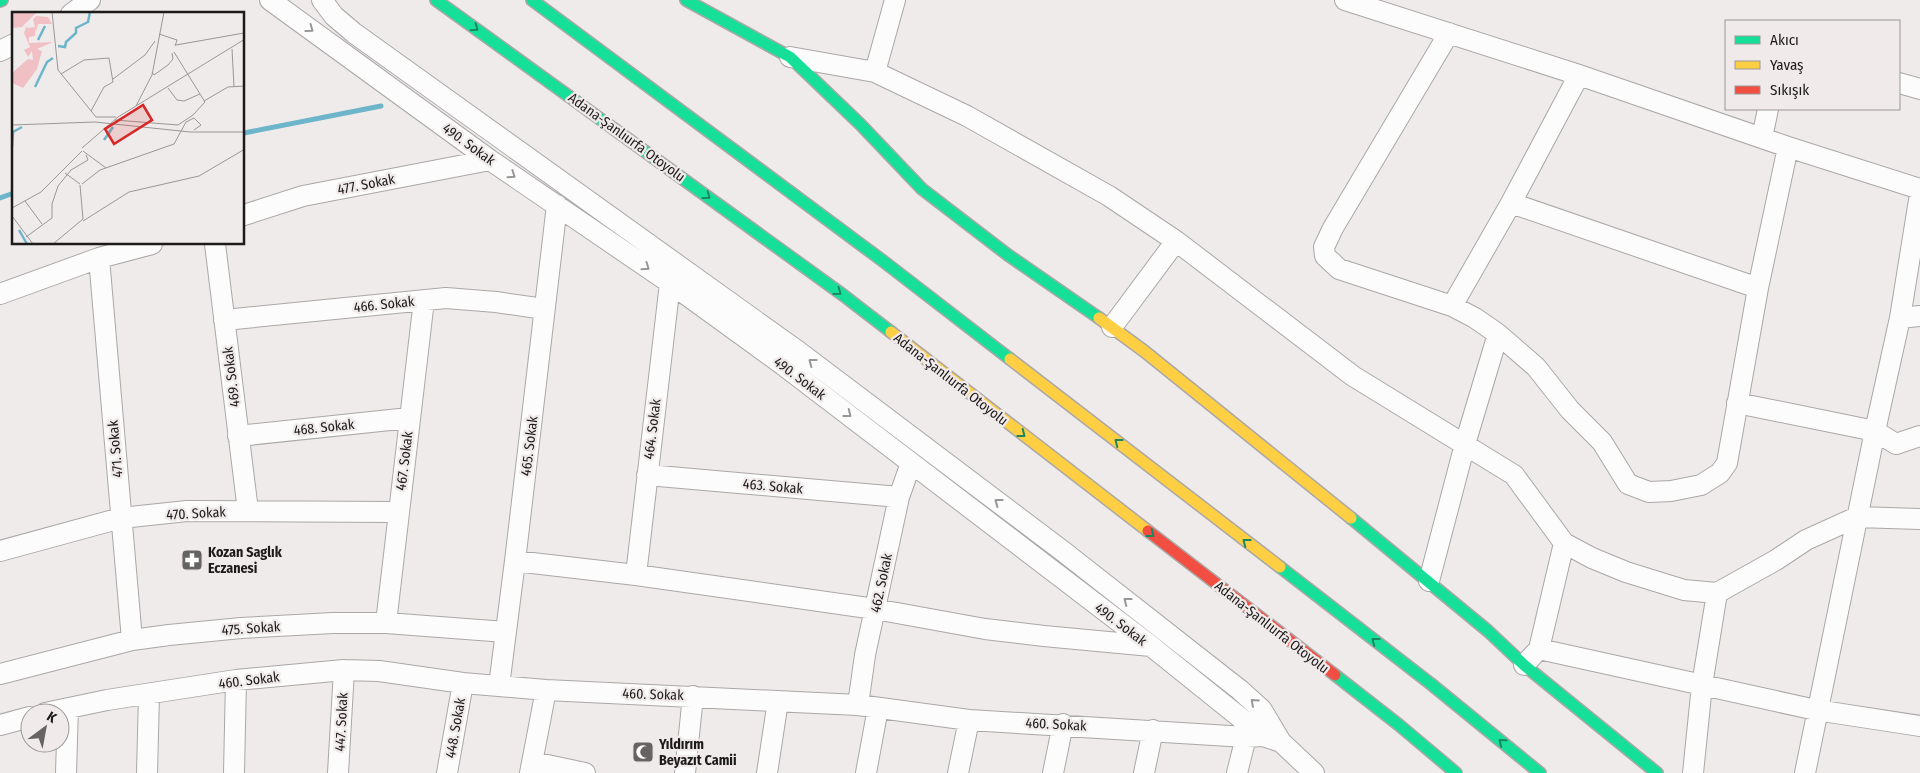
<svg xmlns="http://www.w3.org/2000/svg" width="1920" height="773" viewBox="0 0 1920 773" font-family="'Fira Sans Condensed',sans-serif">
<rect width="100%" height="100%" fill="#f0ebeb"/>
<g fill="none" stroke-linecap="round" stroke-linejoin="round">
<path stroke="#6cb5ca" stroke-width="5" d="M244 133 381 106
M0 198 14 193"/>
<g stroke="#aba7a7" stroke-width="22">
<path id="street" d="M270 0 490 160 670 283 783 365 1151 646 1263 736 1281 742 1314 773
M322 0 334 16 354 33 799 352 1064 552 1240 690 1262 710 1281 742
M1345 0 1579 75 1788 147 1920 189
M71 14 90 0
M1449 33 1333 228 1324 247 1325 256 1339 269 1452 306 1475 318 1498 334 1536 367 1570 410 1602 442 1628 484 1649 492 1671 491 1701 485 1720 473 1727 463 1758 288 1788 147
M0 51 14 44
M790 57 875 72 967 116 1109 196 1176 241 1353 376 1514 475 1564 543 1592 558 1626 572 1684 590 1717 593 1776 560 1806 540 1857 517 1920 519
M875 72 895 0
M1899 83 1920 89
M1762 138 1768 109
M1511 203 1758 288
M244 215 303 196 490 160
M215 244 248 511
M99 258 132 640
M0 294 99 258 152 244
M1452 306 1511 203 1579 75
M1900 318 1920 316
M224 320 446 298 496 302 544 309
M1112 327 1176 241
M1737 403 1875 431 1896 444 1920 436
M238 436 409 418
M647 475 899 497
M0 551 121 518 187 511 397 512
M515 561 636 575 875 609 985 629 1044 636 1151 646
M636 575 670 283
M1429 581 1465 444 1498 334
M386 623 424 300
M1539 649 1564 543
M1524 665 1539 649 1816 710 1920 726
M0 674 132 640 169 635 241 628 333 623H386L506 632
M499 686 515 561 557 205
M858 705 865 655 899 497 911 463
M45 713 107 700 236 680 344 670 379 671 463 683 546 690 858 705 969 720 1246 737 1263 736
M0 725 30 717
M533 762 585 773
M66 773 68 708
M147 773 149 695
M234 773 236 680
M338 773 344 670
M447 773 463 683
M530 773 546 690
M685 773 693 696
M767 773 778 701
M866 773 878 708
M958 773 969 720
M1053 773 1063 724
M1144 773 1153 730
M1237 773 1246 737
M1693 773 1702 685 1717 593
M1805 773 1875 431 1900 318 1920 194"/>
</g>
<g stroke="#aba7a7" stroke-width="14">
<path id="fast" d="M436 0 843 295 891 332
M532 0 883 261 1010 359
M686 0 790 57 860 124 922 189 1008 255 1099 318
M0 1 2 0
M1351 518 1488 631 1524 665 1657 773
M1280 567 1431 684 1540 773
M1335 675 1399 725 1456 773"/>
</g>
<g stroke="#aba7a7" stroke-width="14">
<path id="slow" d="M1099 318 1144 351 1351 518
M891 332 1148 531
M1010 359 1280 567"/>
</g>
<g stroke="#aba7a7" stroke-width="14">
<path id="jam" d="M1148 531 1335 675"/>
</g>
<use href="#street" stroke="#fdfcfc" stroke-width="20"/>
<use href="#fast" stroke="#16e098" stroke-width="11"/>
<use href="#slow" stroke="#ffcf43" stroke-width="11"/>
<use href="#jam" stroke="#f24e42" stroke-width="11"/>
</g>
<defs><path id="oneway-chevron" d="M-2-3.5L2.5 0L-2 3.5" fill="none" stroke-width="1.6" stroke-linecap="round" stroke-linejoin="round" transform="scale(1.25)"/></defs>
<g stroke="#19875f">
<use href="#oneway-chevron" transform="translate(475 28) rotate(35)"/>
<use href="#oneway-chevron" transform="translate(707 196) rotate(36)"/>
<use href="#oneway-chevron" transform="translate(838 292) rotate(36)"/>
<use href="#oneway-chevron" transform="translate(1022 434) rotate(38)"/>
<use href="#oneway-chevron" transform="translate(1118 442) rotate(-142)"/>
<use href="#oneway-chevron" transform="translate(1151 534) rotate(38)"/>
<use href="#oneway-chevron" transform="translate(1246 542) rotate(-142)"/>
<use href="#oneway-chevron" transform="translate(1375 641) rotate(-142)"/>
<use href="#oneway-chevron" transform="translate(1502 742) rotate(-141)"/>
</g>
<g stroke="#989696">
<use href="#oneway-chevron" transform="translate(310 29) rotate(36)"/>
<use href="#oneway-chevron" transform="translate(512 175) rotate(34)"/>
<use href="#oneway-chevron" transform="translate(646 267) rotate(35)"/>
<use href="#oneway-chevron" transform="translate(812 362) rotate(-143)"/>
<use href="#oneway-chevron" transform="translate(848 414) rotate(38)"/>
<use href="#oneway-chevron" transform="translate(998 502) rotate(-143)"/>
<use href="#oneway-chevron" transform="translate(1127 601) rotate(-142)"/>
<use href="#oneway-chevron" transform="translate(1254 702) rotate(-138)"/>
</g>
<defs>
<g id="pharmacy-square" transform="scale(1.125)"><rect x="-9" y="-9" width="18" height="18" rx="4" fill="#676363" stroke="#f1eaea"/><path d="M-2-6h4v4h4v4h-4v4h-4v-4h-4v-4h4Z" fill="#fff"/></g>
<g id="mosque-square" transform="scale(1.125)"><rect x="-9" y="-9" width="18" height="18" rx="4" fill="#676363" stroke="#f1eaea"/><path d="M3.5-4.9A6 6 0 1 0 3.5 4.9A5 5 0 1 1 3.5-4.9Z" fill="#fff"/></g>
</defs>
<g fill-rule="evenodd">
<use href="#pharmacy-square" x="192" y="560"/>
<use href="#mosque-square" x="643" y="752"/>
</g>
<g text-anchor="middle" stroke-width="4.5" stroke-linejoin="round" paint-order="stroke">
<g font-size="14" fill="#1d1a1a" stroke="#f1eaea">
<text transform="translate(627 137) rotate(36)" y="5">Adana-Şanlıurfa Otoyolu</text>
<text transform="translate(469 144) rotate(36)" y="5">490. Sokak</text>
<text transform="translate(366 184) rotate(-11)" y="5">477. Sokak</text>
<text transform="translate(384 304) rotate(-6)" y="5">466. Sokak</text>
<text transform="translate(231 377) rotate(-97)" y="5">469. Sokak</text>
<text transform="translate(800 378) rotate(37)" y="5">490. Sokak</text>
<text transform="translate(951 379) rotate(38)" y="5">Adana-Şanlıurfa Otoyolu</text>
<text transform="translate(324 427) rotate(-6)" y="5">468. Sokak</text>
<text transform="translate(652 429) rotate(-83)" y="5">464. Sokak</text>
<text transform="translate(529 446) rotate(-83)" y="5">465. Sokak</text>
<text transform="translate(115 449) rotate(-95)" y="5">471. Sokak</text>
<text transform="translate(404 461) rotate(-83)" y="5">467. Sokak</text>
<text transform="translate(773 486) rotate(5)" y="5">463. Sokak</text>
<text transform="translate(196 513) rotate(-3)" y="5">470. Sokak</text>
<text transform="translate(881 583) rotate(-78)" y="5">462. Sokak</text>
<text transform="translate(1121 624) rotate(37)" y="5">490. Sokak</text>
<text transform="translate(1272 627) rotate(38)" y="5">Adana-Şanlıurfa Otoyolu</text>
<text transform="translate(251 628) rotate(-4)" y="5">475. Sokak</text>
<text transform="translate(249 680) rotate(-7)" y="5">460. Sokak</text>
<text transform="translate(653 694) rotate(2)" y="5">460. Sokak</text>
<text transform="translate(341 722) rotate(-87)" y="5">447. Sokak</text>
<text transform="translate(1056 724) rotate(3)" y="5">460. Sokak</text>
<text transform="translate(455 728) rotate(-80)" y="5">448. Sokak</text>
</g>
<g font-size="14" font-weight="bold" fill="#1d1a1a" stroke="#f1eaea" text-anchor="start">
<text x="208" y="557">Kozan Saglık<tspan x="208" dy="16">Eczanesi</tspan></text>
<text x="659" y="749">Yıldırım<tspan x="659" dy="16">Beyazıt Camii</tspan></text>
</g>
</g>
<g transform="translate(12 12)">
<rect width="232" height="232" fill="#f0ebeb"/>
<path d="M0 0H25L10 15 0 16ZM24 4 36 5 40 12H26L24 20 21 7ZM15 13V16L23 15V24L17 25V31L41 30 25 37 30 39 25 57 11 76 0 71V61L16 47 21 48 20 39 16 45 12 38 18 35 12 21Z" fill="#f1c0c4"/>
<path fill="none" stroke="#6cb5ca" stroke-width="2.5" d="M26 28 33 14M46 34 53 35 54 30 64 21V16L76 10 78 0M23 75 35 50 41 46M92 128 101 115M0 135 1 120 10 115M7 218 15 232"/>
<path fill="none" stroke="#9c9797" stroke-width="1" d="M40 0 46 58 84 105H104M147 22 165 28 163 34M164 33 232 21M220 37 222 75M140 60 142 63 156 53 161 47 160 41M49 62 72 48 97 46 101 70 92 75 79 99M101 67 133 43 143 29M156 76 165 88 172 89 188 82M192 89 216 75 233 74M124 94 140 63 152 0M103 108 166 113 181 103 193 90 162 40M0 113 83 110 178 120H233M70 136 106 105 233 27M71 139 94 156M53 161 68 172M70 172 88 158 162 132 174 110 182 106 189 113 182 118M13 189 30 212M0 196 29 180 70 139M0 204 21 232M71 209 117 180 187 164 233 137M14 225 40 206V192L46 174 59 158 76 148 74 143M41 232 71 207 68 173"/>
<path fill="#d62828" fill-opacity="0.15" stroke="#d62828" stroke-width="2.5" d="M131 93 140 108 102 132 93 117Z"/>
<rect width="232" height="232" fill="none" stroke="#1d1a1a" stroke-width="2.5"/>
</g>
<rect x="1725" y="20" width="175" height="90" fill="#f1eaea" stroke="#9c9797"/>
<rect x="1735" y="36" width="25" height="8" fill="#16e098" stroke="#9c9797"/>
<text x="1770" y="45" font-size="15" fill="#1d1a1a">Akıcı</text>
<rect x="1735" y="61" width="25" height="8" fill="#ffcf43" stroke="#9c9797"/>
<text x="1770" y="70" font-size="15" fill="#1d1a1a">Yavaş</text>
<rect x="1735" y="86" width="25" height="8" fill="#f24e42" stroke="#9c9797"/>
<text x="1770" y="95" font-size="15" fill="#1d1a1a">Sıkışık</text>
<g transform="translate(45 728) rotate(32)"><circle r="24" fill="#f1eaea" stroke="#9c9797"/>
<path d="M0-4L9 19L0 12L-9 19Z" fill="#676363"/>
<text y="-8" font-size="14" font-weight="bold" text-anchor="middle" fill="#1d1a1a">K</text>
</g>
</svg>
